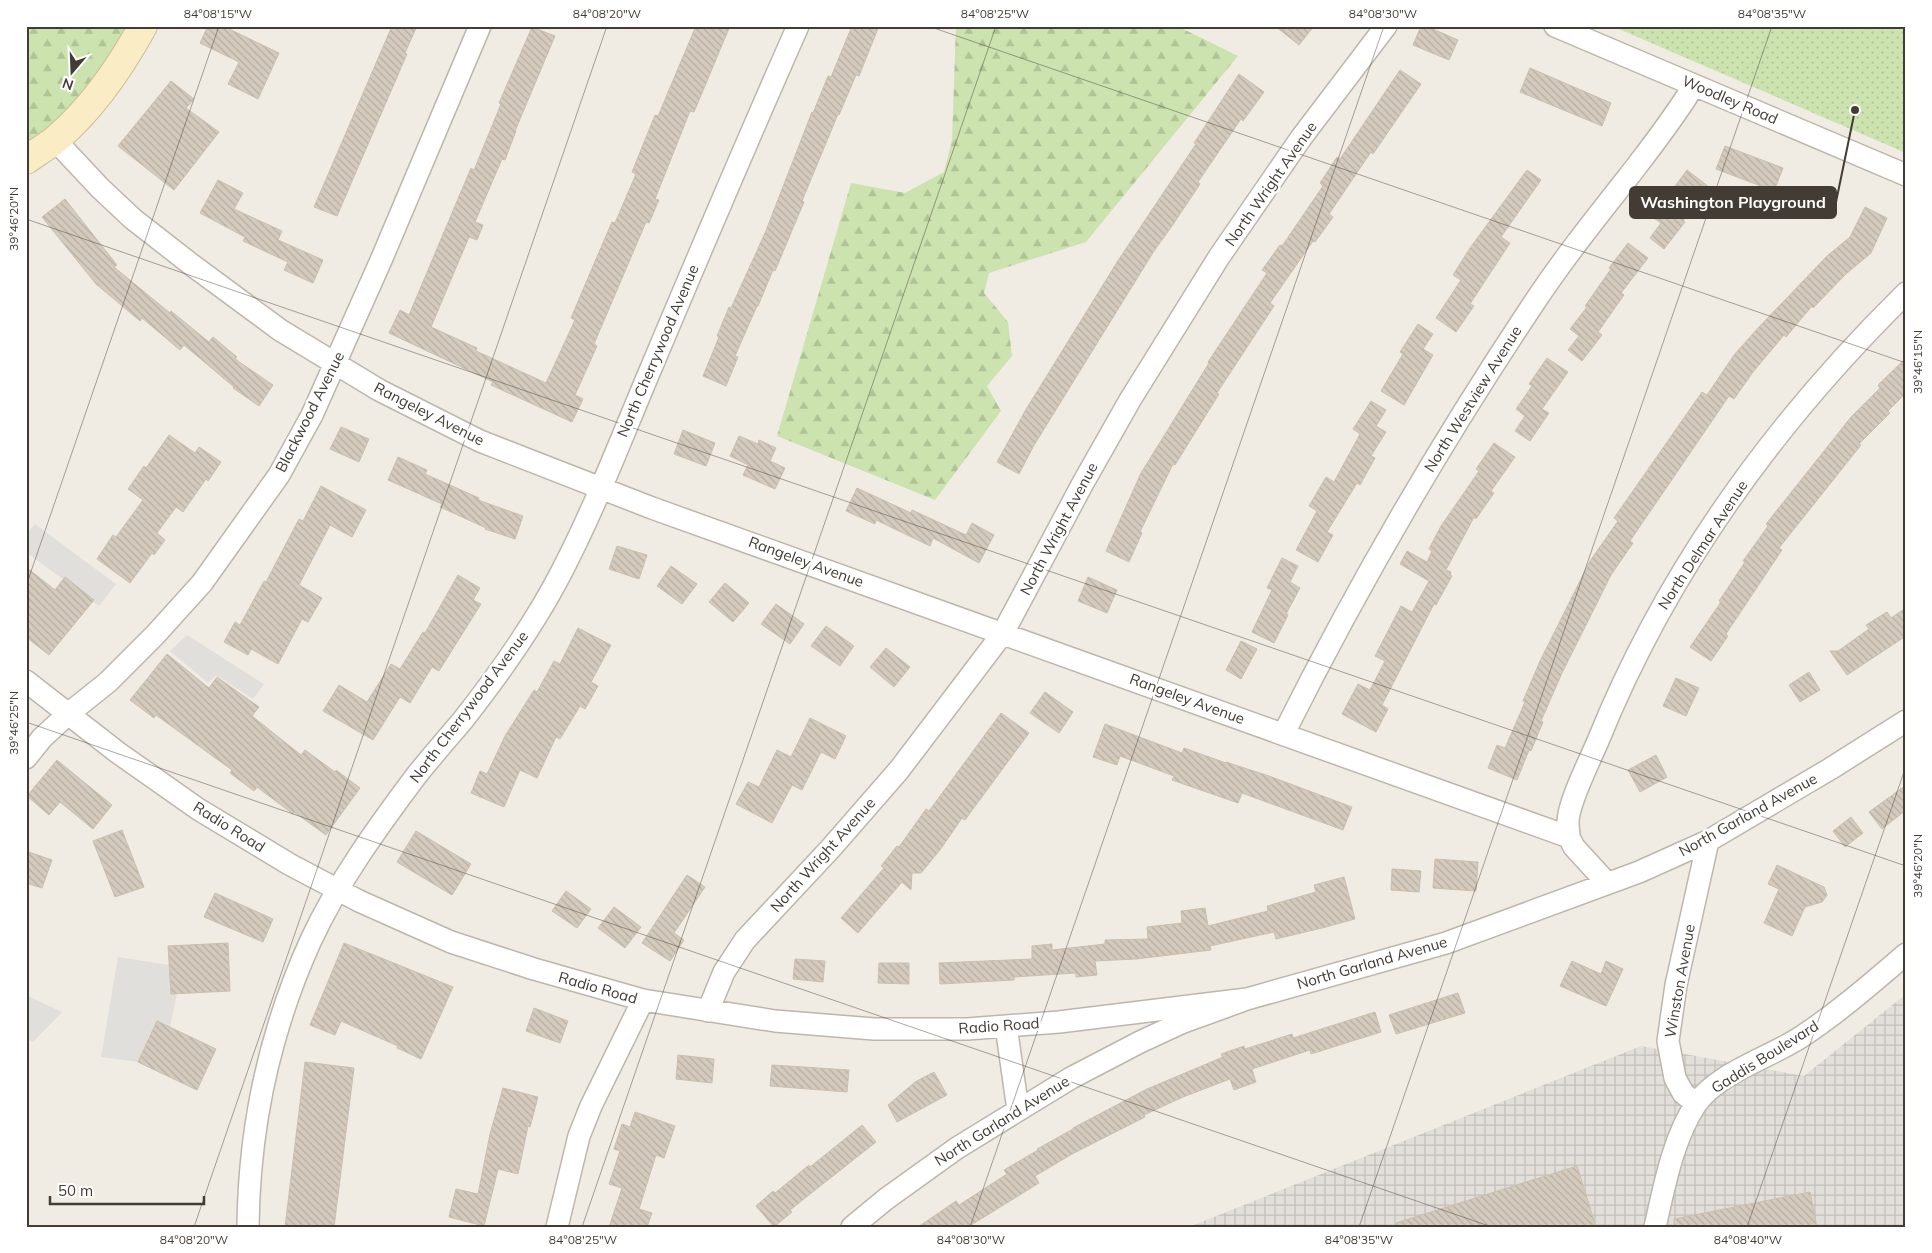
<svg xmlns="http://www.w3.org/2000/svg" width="1932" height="1253" viewBox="0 0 1932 1253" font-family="Mulish,sans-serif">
<defs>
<pattern id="industrial-grid" width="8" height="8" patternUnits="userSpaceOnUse" patternTransform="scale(1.25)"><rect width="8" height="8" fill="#e2ded9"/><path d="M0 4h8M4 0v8" fill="none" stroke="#c3bfbb"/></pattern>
<pattern id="forest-firs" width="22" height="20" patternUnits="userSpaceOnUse" patternTransform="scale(1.25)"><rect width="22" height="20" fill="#cce2af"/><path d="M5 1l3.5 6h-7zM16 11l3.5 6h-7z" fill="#b0c397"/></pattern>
<pattern id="park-dots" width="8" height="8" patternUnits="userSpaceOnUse" patternTransform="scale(1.25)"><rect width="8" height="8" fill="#cce2af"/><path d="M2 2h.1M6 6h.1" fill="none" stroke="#b0c397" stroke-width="1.8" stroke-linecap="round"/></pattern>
<pattern id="building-back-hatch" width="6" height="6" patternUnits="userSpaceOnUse" patternTransform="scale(1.25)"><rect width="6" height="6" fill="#d4cabd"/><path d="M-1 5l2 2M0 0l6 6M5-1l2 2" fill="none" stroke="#b7aea3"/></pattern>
</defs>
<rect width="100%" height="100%" fill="#f0ece4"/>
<path fill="url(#industrial-grid)" d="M1906 994V1227H1189L1641 1046 1804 1076Z"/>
<path fill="url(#forest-firs)" d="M26 26H126L105 88 26 159Z
M956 26H1177L1238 56 1086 242 989 273 984 293 1008 322 1012 356 987 386 1001 411 935 500 777 436 851 183 905 193 944 172 952 140Z"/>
<path fill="url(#park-dots)" d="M1612 26H1906V153Z"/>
<path fill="#e1dfdc" d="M35 524 116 584 99 606 26 552V535Z
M187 635 264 684 253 699 216 675 208 683 170 651Z
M118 957 169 965 177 993 170 1028 138 1062 101 1057Z
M26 995 62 1012 33 1042 26 1039Z"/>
<path fill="url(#building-back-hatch)" stroke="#cbbfae" d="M208 26H223L279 53 258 99 228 84 239 62 200 43Z
M392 26H417L405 53 407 54 337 216 314 207Z
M696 26H730L694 112 690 111 655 199 659 200 649 223 646 222 594 344 597 346 575 395 583 399 572 422 491 385 493 382 389 333 400 310 409 315 471 168 474 170 501 104 499 103 532 27 555 36 515 131H516L505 160 502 159 475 222 483 225 477 240 469 237 431 327 477 348 476 351 546 383 575 320 571 318 596 259 612 222 615 223 636 174 632 172 655 115 658 116Z
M852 26H879L859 76 856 75 839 115 838 114 802 201 804 202 775 271 773 270 758 306H757L735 356 738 357 726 386 703 376 719 337 717 336 729 307 731 308 765 233 812 112 813 113 828 76 831 77Z
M1275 26H1314L1299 45Z
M1421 26H1426L1458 40 1449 60 1413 45Z
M1530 68 1611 103 1602 126 1520 92Z
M1400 70 1421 84 1373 154 1371 152 1329 214 1333 217 1315 242 1313 241 1270 303 1274 306 1217 393 1219 394 1175 465 1173 464 1140 532 1142 533 1129 562 1106 551 1141 473 1209 363 1208 362 1267 273 1262 270 1280 245 1282 246 1323 186 1320 183 1337 157 1340 159Z
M1239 74 1264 92 1243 121 1241 119 1198 182 1200 184 1172 226 1154 251 1033 447 1019 474 997 462 1025 411 1119 259 1196 144 1194 143Z
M171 81 194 99 186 108 219 132 174 190 118 146Z
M1725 146 1783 168 1774 191 1716 169Z
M1527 170 1541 180 1501 237 1510 243 1470 304 1474 306 1456 332 1436 318 1461 280 1453 275 1470 248Z
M1687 170 1709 187 1683 221 1685 222 1664 249 1650 238 1661 223 1652 217Z
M218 180 243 193 234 209 282 231 278 240 323 260 313 283 284 270 288 262 243 241 245 237 200 213Z
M65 199 117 265 114 267 170 313 171 311 209 342 213 337 237 357 235 359 273 385 259 406 233 388 234 387 184 345 180 350 142 318 140 321 96 284 42 217Z
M1865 207 1887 218 1871 253 1846 274 1813 308 1812 306 1786 337 1784 335 1753 372 1734 399 1729 396 1630 541 1633 543 1611 575 1562 673 1541 721 1543 722 1531 751 1529 750 1517 780 1488 768 1497 745 1505 748 1525 702 1523 701 1540 661 1590 561 1618 521 1614 518 1702 392 1707 395 1734 355 1758 328 1827 256 1850 237Z
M1628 243 1648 258 1621 293 1624 295 1598 332 1602 335 1582 361 1568 350 1579 336 1570 329 1587 307 1585 306 1611 269 1609 268Z
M1418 324 1433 334 1423 349 1433 355 1404 405 1381 391 1403 354 1400 352Z
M1547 358 1568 372 1542 409 1549 413 1530 441 1515 431 1525 416 1516 409 1532 386 1529 384Z
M1906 358V393L1888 411 1890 413 1859 444 1861 445 1779 548 1782 550 1726 634 1728 636 1711 661 1690 647 1721 602 1719 601 1745 562 1743 561 1768 526 1766 524 1851 417 1880 388 1878 385Z
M1371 401 1386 410 1376 426 1386 432 1371 456 1375 458 1360 485 1357 483 1327 532 1333 535 1318 562 1296 550 1317 511 1309 506 1326 477 1334 482 1360 434 1353 429Z
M341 427 369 439 359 462 330 449Z
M683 430 715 443 706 466 674 454Z
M169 435 195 453 199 447 221 462 208 481 206 479 183 512 176 507 157 533 165 540 154 555 152 553 130 583 97 559 113 535 116 537 143 500 128 489 144 466 146 468Z
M739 436 758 444 759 440 776 448 770 461 785 468 775 489 743 475 748 465 730 456Z
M1494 443 1515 457 1491 491 1494 493 1476 519 1474 517 1446 570 1451 572 1450 575 1452 576 1436 605 1434 604 1382 705 1388 709 1376 732 1342 714 1358 684 1370 690 1385 661 1375 656 1401 606 1412 612 1429 581 1400 564 1407 551 1427 562 1432 551 1429 549 1441 526 1479 471 1476 469Z
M398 457 427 470 425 474 479 498 478 500 523 516 515 539 485 529 486 528 440 507 442 504 388 480Z
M321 486 366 510 352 537 330 525 299 585 322 598 308 622 302 619 278 664 251 649 248 655 224 642 235 622 240 625 264 581 266 582 299 519 303 521Z
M857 488 911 513 912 510 966 535 972 523 994 535 979 563 933 538 930 546 876 520 875 524 846 511Z
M617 546 647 555 639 579 609 569Z
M1282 558 1298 566 1290 582 1300 588 1286 614 1288 615 1274 643 1252 632 1272 590 1267 588Z
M671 566 697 584 682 604 657 586Z
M26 567 55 590 65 577 94 600 49 655 26 637Z
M458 575 480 588 473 600 481 604 439 671 432 667 410 703 400 697 373 740 323 711 339 685 367 702 391 664 400 669 423 632 425 633Z
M1088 577 1117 590 1107 613 1078 601Z
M725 583 749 603 733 622 709 602Z
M776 604 804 624 790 644 761 624Z
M1906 608V636L1847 675 1830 651H1838L1869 629 1866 625 1887 612 1891 618Z
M826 626 854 646 840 666 811 646Z
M578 628 611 645 591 682 598 686 585 709 580 706 560 739 556 737 537 778 520 770 504 807 471 793 480 771 487 774 505 736 534 690 537 692 554 661 560 664Z
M1241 641 1257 649 1241 679 1226 670Z
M886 648 910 667 894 687 870 667Z
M167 654 209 688 217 677 259 707 252 716 301 755 305 750 335 772 336 770 360 788 326 835 294 812 293 814 257 787 254 791 230 773 232 770 156 715 154 718 130 700Z
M1809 672 1820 690 1800 702 1789 685Z
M1676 678 1699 688 1686 716 1663 706Z
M1045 692 1073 712 1059 733 1030 713Z
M1001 713 1029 733 965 820 962 818 940 850 921 873H912L911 890 902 882 858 933 841 918 884 868 881 866 897 846 899 847 926 809 929 811Z
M810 718 846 736 835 759 821 752 802 790 792 785 772 823 736 804 748 782 759 787 777 750 791 757Z
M1105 724 1182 753 1184 748 1226 763V762L1269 776 1352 807 1343 830 1242 793 1238 803 1172 780 1174 776 1120 756 1117 765 1093 757Z
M1656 755 1667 777 1640 792 1628 770Z
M57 760 112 805 93 829 60 802 49 815 27 796Z
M1906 785V810L1882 829 1869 812Z
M1851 817 1863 833 1845 847 1833 831Z
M122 830 144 887 115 897 93 841Z
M416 831 471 864 452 895 397 862Z
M26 851 52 860 42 888 26 883Z
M1435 859 1478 862 1476 891 1433 888Z
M1777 865 1824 887 1827 895 1822 902 1805 907 1792 936 1764 923 1779 889 1768 884Z
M1392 869 1421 871 1419 892 1391 890Z
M687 875 705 887 674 933 684 940 670 961 642 943Z
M1344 877 1355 919 1326 927 1276 939 1274 932 1210 946 1211 950 1136 959 1095 961 1097 975 1076 977V973L1014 977V980L940 984 939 963 1032 959V946L1052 944V950L1105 944V940L1148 939 1147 927 1182 923 1181 911 1205 908 1208 926 1268 911 1267 906 1316 892 1314 885Z
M566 891 591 909 577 928 552 911Z
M215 893 273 919 263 942 204 917Z
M614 907 641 927 625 948 598 928Z
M228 943 230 991 171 994 168 946Z
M344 943 453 987 421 1059 397 1048 398 1046 341 1021 335 1035 310 1025Z
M795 959 825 961 823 982 793 979Z
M1572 961 1601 974 1606 961 1623 969 1606 1006 1560 986Z
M879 963H909V984L878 983Z
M1458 993 1465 1013 1396 1034 1389 1015Z
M534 1008 568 1021 560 1043 526 1031Z
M1375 1012 1381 1032 1311 1054 1310 1050 1252 1069 1256 1082 1234 1090 1230 1079 1183 1097 1144 1115 1145 1117 1072 1154 1035 1176 1039 1183 968 1227H918L956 1201 959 1205 1007 1174 1004 1170 1038 1150 1037 1149 1073 1129V1128L1147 1089 1223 1057 1221 1054 1244 1046 1245 1049 1292 1034 1293 1038Z
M157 1021 216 1049 197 1090 138 1062Z
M678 1055 714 1059 712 1083 676 1079Z
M305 1062 354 1068 334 1227H285Z
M772 1065 849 1070 847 1092 770 1086Z
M934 1072 947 1095 897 1122 888 1105 915 1082Z
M503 1088 538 1097 530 1127 528 1126 518 1174 498 1169 484 1226 449 1217 456 1189 478 1194 490 1134Z
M635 1112 675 1126 664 1158 656 1155 639 1209 652 1213 647 1227H609L622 1188 609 1184 620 1151 614 1149 622 1124 630 1127Z
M862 1125 876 1142 790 1210 792 1212 774 1227 756 1206 773 1191 775 1193 809 1165 810 1167Z
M1577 1166 1596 1227H1396V1223Z
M1810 1192 1817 1227H1674V1219Z"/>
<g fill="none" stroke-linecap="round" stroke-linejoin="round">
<g stroke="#beb6aa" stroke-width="24">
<path id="street" d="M1555 26 1906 175
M55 140 100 188 133 219 192 265 280 330 379 390 480 441 652 508 1569 837 1574 847 1607 883
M26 681 117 752 198 809 289 864 359 901 451 942 534 969 643 1000 775 1021 874 1029H967L1059 1022 1247 999
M1284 733C1357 587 1439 446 1530 309 1560 263 1595 219 1629 176 1652 146 1675 117 1694 85
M26 758 42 738 68 714 108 682 155 635 202 583 279 475 312 415 382 258 480 26
M1569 837C1569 832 1568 827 1568 822 1568 803 1590 760 1598 741 1667 570 1775 422 1906 293
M708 1011 724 972 745 940 831 848 899 770 1003 633 1083 483 1130 400 1219 257 1301 138 1386 26
M1006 1026 1018 1110
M1696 1104 1683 1093 1675 1078 1668 1041 1676 985 1708 841
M248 1227C249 1128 270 1030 311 940 338 882 377 828 416 776 431 757 447 739 463 720 500 673 536 622 563 569 597 503 623 434 652 366 700 252 748 139 798 26
M557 1227 579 1136 591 1106 643 1000
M852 1227 886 1199 957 1148 1071 1078 1140 1042 1181 1023 1247 999 1446 943 1639 872 1708 841 1830 769 1906 721
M1655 1227C1664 1188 1673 1138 1696 1104 1719 1072 1769 1058 1801 1037 1839 1012 1872 983 1906 954"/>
</g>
<g stroke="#cdbe96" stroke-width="30">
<path id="secondary" d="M26 160C36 153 46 147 55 140 92 109 120 68 143 26"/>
</g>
<use href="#street" stroke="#fff" stroke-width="21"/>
<use href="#secondary" stroke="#faecc4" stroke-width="28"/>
</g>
<path fill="none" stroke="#423c34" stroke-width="1" stroke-opacity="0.45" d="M928 26 1906 363M26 219 1906 866M26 586 219 26M26 722 1492 1227M26 1225 30 1227M194 1227 607 26M582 1227 996 26M970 1227 1384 26M1359 1227 1772 26M1747 1227 1906 766"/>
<g text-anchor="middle" stroke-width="5" stroke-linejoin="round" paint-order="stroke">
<g font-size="15" fill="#423c34" stroke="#fff">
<text transform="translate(1730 100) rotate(23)" y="5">Woodley Road</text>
<text transform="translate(1271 184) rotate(-55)" y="5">North Wright Avenue</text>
<text transform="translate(658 351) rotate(-67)" y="5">North Cherrywood Avenue</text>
<text transform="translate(1473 399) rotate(-58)" y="5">North Westview Avenue</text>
<text transform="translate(310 412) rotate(-63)" y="5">Blackwood Avenue</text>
<text transform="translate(429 414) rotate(27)" y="5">Rangeley Avenue</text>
<text transform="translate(1059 529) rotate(-62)" y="5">North Wright Avenue</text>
<text transform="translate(1703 545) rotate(-57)" y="5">North Delmar Avenue</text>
<text transform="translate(806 562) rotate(20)" y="5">Rangeley Avenue</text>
<text transform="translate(1187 699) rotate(20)" y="5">Rangeley Avenue</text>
<text transform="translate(469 707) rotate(-53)" y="5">North Cherrywood Avenue</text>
<text transform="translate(1748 815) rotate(-29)" y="5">North Garland Avenue</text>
<text transform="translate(229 827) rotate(32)" y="5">Radio Road</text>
<text transform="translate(823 855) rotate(-48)" y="5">North Wright Avenue</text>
<text transform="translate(1372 963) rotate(-16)" y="5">North Garland Avenue</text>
<text transform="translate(1680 981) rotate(-80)" y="5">Winston Avenue</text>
<text transform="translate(598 988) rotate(16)" y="5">Radio Road</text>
<text transform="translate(999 1026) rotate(-4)" y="5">Radio Road</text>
<text transform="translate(1765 1057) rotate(-32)" y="5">Gaddis Boulevard</text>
<text transform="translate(1002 1121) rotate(-32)" y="5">North Garland Avenue</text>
</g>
</g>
<path fill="none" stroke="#423c34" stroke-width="2" d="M1855 110L1836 202"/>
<circle fill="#423c34" stroke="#fff" stroke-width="2" cx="1855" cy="110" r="5"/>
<rect fill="#423c34" stroke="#423c34" stroke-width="2" x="1630" y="187" width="206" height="31" rx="5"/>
<g font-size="16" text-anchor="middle" font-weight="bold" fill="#fff">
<text x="1733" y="208">Washington Playground</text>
</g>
<rect width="1932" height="1253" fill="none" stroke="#ffffff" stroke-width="55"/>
<g transform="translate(72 72) rotate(199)" stroke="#ffffff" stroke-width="4" paint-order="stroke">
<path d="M0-4L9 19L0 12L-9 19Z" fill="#423c34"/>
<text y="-8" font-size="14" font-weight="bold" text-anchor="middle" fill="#423c34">N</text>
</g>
<path d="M50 1196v8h154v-8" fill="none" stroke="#423c34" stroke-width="2.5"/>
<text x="58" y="1196" font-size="15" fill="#423c34" stroke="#ffffff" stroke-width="4" paint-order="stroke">50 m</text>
<rect x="28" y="28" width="1876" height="1198" fill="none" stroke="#423c34" stroke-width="2"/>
<g font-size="12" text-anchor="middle" fill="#423c34">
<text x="218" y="18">84°08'15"W</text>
<text x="607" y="18">84°08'20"W</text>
<text x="995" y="18">84°08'25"W</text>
<text x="1383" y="18">84°08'30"W</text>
<text x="1772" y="18">84°08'35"W</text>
<text transform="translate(14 219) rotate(-90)" y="4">39°46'20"N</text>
<text transform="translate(1918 362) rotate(-90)" y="4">39°46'15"N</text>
<text transform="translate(14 723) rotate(-90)" y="4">39°46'25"N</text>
<text transform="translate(1918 866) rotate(-90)" y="4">39°46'20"N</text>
<text x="194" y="1244">84°08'20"W</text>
<text x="583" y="1244">84°08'25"W</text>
<text x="971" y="1244">84°08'30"W</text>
<text x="1359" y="1244">84°08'35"W</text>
<text x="1748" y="1244">84°08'40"W</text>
</g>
</svg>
